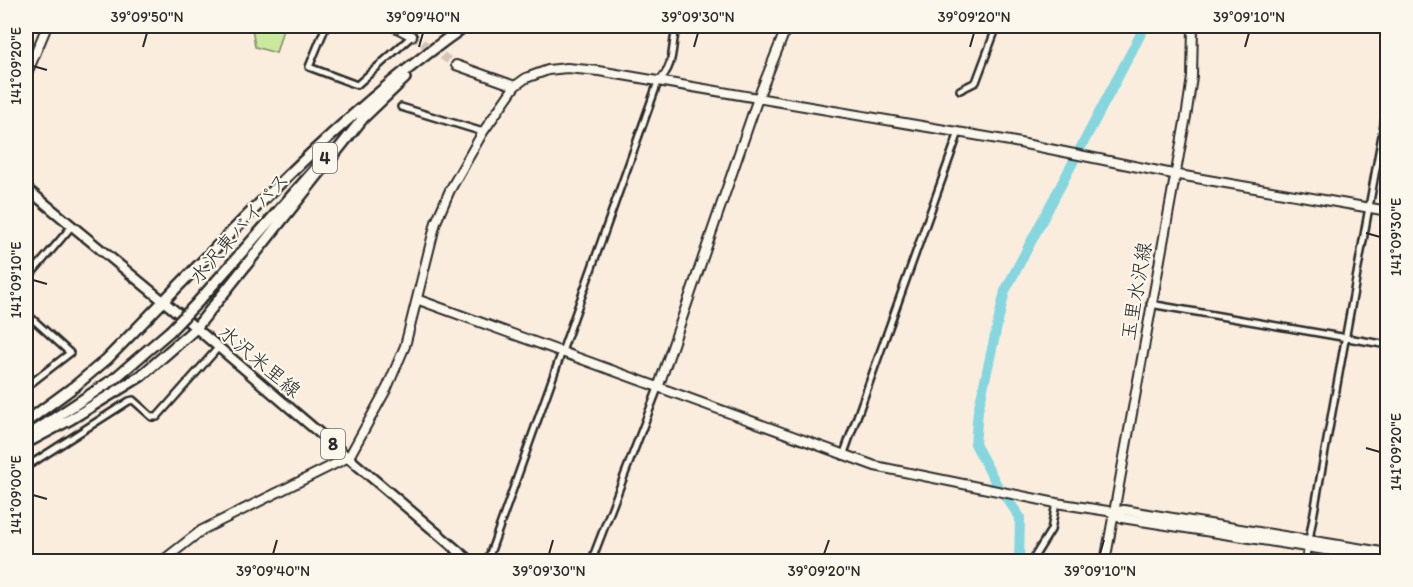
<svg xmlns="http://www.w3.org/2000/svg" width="1413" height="587" viewBox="0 0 1413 587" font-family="Itim,'Klee One',sans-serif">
<rect width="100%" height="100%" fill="#faeddd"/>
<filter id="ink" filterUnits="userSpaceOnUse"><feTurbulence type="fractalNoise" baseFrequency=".0167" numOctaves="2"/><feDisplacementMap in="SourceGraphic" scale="12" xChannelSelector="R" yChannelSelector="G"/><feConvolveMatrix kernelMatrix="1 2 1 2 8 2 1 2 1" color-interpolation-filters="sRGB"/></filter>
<g filter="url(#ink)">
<path fill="#cbe89f" stroke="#7b8a65" stroke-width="1.5" d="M243 26H284L276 53 255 47 252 28Z"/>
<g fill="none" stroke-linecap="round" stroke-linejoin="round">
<path stroke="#85d6df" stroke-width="10" d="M1019 562 1020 517 997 485 975 444 978 411 1005 291 1145 26"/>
<path stroke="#d1c6b9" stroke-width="8" stroke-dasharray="8 4" stroke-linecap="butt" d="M412 36 456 65"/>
<g stroke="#2b2b2b" stroke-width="10">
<path id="street" d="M326 26 309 67 357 85 412 36
M960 90 976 82 997 26
M401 107 483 132
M26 280 72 226
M1150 304 1388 345
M26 313 70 353 26 387
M843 456 959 132
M26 467 129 401 133 400 152 417H157L218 348
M487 562 658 82C677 63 670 46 677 26
M591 562 658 388
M1031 562 1051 530 1056 503
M1305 562 1388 102"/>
</g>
<g stroke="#2b2b2b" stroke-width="12">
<path id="secondary" d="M393 26 412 36
M456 65 515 86
M26 76 47 26
M419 300 875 466 1056 503 1114 512 1124 510 1388 553
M658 388 758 98 787 26
M1114 512 1122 518 1388 560
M161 562 202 530 349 457 387 388 405 346 436 222 450 190 483 132 515 86 526 78 548 70 567 68 599 71 1010 141 1173 174 1388 211
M1105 562 1187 111 1192 77 1193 26"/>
</g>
<g stroke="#2b2b2b" stroke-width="13">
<path id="primary" d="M26 188 196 328 471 562"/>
</g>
<g stroke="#2b2b2b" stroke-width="14">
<path id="highway" d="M361 120 405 78
M197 303 319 165
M26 422 75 386 107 359C222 243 331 120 465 26
M32 433 114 379 170 331
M26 443 71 419 141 376 196 328 364 117"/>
</g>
<use href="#street" stroke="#fbf7ec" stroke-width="5"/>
<use href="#secondary" stroke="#fbf7ec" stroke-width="8"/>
<use href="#primary" stroke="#fbf7ec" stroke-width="8"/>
<use href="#highway" stroke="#fbf7ec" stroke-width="9"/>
<g stroke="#2b2b2b" stroke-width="14" stroke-linecap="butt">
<path id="highway-bridge" d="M170 331 197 303"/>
</g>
<use href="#highway-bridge" stroke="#fbf7ec" stroke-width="9"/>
</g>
</g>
<path fill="none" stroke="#2b2b2b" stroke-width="2" d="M143 47 147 33M419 47 423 33M694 47 698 33M970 47 974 33M1245 47 1249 33M33 66 47 70M1366 233 1380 237M33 280 47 284M1366 448 1380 452M33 495 47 499M273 554 277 540M549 554 553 540M824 554 829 540M1100 554 1104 540"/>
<g text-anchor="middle" stroke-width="4.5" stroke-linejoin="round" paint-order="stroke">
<g fill="#fbf7ec" stroke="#696865" stroke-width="1.5">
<rect x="313" y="143" width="24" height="30" rx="4.5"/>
<rect x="321" y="429" width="24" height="30" rx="4.5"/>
</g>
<g font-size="18" font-weight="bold" fill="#2b2b2b">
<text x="325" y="164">4</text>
<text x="333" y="450">8</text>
</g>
<g font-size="20" fill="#2b2b2b" stroke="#fbf7ec">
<text transform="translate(239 228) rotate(-49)" y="7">水沢東バイパス</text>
<text transform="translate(1136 291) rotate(-80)" y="7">玉里水沢線</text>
<text transform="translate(260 361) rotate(40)" y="7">水沢米里線</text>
</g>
</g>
<rect width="1413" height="587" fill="none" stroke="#fbf7ec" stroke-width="66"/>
<rect x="33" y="33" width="1347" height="521" fill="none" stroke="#2b2b2b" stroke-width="2"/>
<g font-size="15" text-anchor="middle" fill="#2b2b2b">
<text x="147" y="22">39°09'50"N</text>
<text x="423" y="22">39°09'40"N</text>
<text x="698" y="22">39°09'30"N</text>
<text x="974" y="22">39°09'20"N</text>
<text x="1249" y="22">39°09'10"N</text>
<text transform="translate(16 66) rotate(-90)" y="5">141°09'20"E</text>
<text transform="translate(1396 237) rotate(-90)" y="5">141°09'30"E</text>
<text transform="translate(16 280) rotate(-90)" y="5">141°09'10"E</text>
<text transform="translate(1396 452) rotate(-90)" y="5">141°09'20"E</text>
<text transform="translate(16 495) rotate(-90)" y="5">141°09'00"E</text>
<text x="273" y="576">39°09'40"N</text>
<text x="549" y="576">39°09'30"N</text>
<text x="824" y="576">39°09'20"N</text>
<text x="1100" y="576">39°09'10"N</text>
</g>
</svg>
